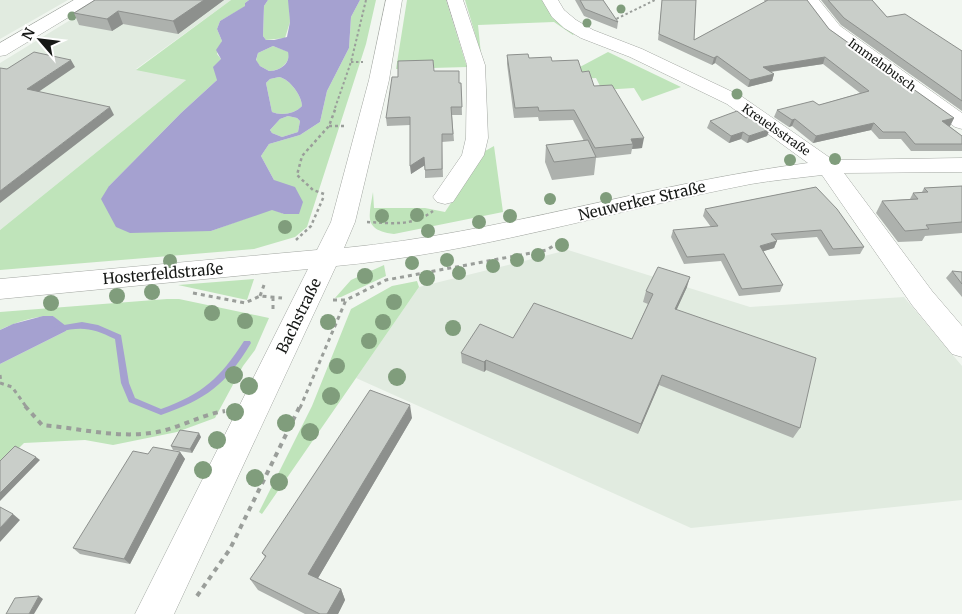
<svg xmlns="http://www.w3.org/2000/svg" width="962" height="614" viewBox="0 0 962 614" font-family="Merriweather,serif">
<rect width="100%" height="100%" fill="#f1f6f0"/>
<path fill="#e1ebe0" d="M0 0H68L0 39Z
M103 0H231L136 69 186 80 0 230V63Z
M568 250 750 307 904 297 962 366V500L691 528 356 378 419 287Z"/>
<path fill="#bfe4ba" d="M231 0H249L245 3 246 6 220 21 217 29 222 41 217 54 221 59 217 80 181 113 109 186 211 231 272 209 284 214 274 180 261 156 269 144 300 135 320 122 327 91 349 48 351 17 360 0H376L366 44 307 227 295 237 254 249 0 270V230L186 80 136 70Z
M268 0H289L290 22 285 38 266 40 263 36 264 6Z
M407 0H446L467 67 396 69Z
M465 0H544L577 31 573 35 554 22 478 25 481 54Z
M273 46 289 52C290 64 279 71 269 71L260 66 256 61 258 53Z
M608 52 681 87 642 101 634 88 602 90 596 78 583 79 578 68Z
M279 77C290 79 302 96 302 106 295 114 281 116 272 112L266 83 270 79Z
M288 116 297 118 300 121 298 132 282 137 272 133 270 130 280 119Z
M494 146 503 212 394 234C363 230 369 217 373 192L374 208H425L445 212 470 174 478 155Z
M384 265 386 276 341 297 335 298 351 280Z
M254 279 247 300 178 285Z
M417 281 419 287 262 514 259 512 312 406 351 309 392 286Z
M167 299H179L269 318 255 350 243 366 215 418 177 432 113 445 85 440 24 443 0 467V364L66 331 53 316C35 316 16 322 0 330V312Z"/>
<path fill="#a5a1d0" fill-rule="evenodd" d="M249 0H268L264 6 263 36 266 40H274L287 37 290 22 288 0H360L351 17 349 48 327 91 320 122 300 135 269 144 261 156 274 180 295 187 303 202 299 214H284L272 210 211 231 130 233 116 227 101 199 109 186 181 113 217 80 213 67 221 59 216 50 222 41 217 29 220 21 245 6V3ZM273 46 288 52C291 64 279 71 269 71L260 66 256 60 258 53ZM279 77C290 79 302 96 302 106 295 114 281 116 272 112L266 83 270 79ZM288 116 297 118 300 121 298 132 282 137 272 133 270 130 280 119Z
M43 316H53L66 326V331L0 364V330L13 324Z"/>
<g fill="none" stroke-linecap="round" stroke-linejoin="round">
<path fill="#a5a1d0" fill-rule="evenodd" d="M82 322 98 325 121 335 129 383 135 398 161 409C203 394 220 378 244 341H250L251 343C226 385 206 399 161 415L129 402 121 383 115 339C93 328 82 326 58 332L55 331 54 329 55 327 58 326Z"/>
<g stroke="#a3a7a2" stroke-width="1">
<path id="minor" d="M74 0H94L92 3 6 55 0 56V43Z
M386 0H402L389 80 355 222 344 248C501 233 652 183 808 163L727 104 630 57 581 38 564 28 552 17 542 0H558L564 10 576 20 593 30 642 49 741 96 833 160 962 158V172L844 173 932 291 962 326V357L952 354 912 305 822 175C798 178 774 180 751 184 612 211 477 253 336 266L174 614H135L308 269 0 299V279L317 250 331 222 369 80Z
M447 0H463L485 65 488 138 484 155 453 202 445 204 437 202 433 197 462 155 466 138 467 65Z
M802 0H819L840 26 962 113V129L955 127 828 34Z"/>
</g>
<path stroke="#9a9e9a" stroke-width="2" stroke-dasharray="2.5 2.5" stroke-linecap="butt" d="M612 21 655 0
M351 62H363
M335 108 351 62 366 0"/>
<path stroke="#9a9e9a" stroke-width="2.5" stroke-dasharray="3 3" stroke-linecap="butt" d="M329 126H346
M324 194 313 190 297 175 302 156 329 126 336 107
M367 222C392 223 412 227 433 211
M296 240 311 226 324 196
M561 241 566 238"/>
<path stroke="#9a9e9a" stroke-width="3" stroke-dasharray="4 4" stroke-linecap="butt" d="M193 293 245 303 260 296 282 298
M260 296 264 285
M273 297V312
M333 300H346L386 280 547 250 562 240
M0 375 1 383
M0 383 12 387 27 408
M300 408 346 300"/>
<path stroke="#9a9e9a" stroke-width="4" stroke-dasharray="5 5" stroke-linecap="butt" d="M25 406 42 425C78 428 114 438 151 433 176 430 199 415 225 411
M197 596 230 549 300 406"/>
<use href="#minor" fill="#fff" fill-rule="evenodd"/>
</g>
<g fill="#809d7c">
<circle cx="621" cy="9" r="4.5"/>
<circle cx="72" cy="16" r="4.5"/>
<circle cx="587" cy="23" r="4.5"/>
<circle cx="737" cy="94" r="5.5"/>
<circle cx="835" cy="159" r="6"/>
<circle cx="790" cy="160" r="6"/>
<circle cx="606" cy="198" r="6"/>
<circle cx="550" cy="199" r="6"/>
<circle cx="417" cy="215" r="7"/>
<circle cx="382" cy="216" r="7"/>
<circle cx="510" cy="216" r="7"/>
<circle cx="479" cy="222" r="7"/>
<circle cx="285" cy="227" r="7"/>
<circle cx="428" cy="231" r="7"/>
<circle cx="562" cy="245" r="7"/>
<circle cx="538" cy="255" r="7"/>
<circle cx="447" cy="260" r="7"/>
<circle cx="517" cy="260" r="7"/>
<circle cx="170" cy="261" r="7"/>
<circle cx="412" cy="263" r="7"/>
<circle cx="493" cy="266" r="7"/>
<circle cx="459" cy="273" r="7"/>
<circle cx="365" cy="276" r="8"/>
<circle cx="427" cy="278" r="8"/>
<circle cx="152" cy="292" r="8"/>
<circle cx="117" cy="296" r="8"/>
<circle cx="394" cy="302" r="8"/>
<circle cx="51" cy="303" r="8"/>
<circle cx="212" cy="313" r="8"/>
<circle cx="245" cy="321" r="8"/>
<circle cx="328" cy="322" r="8"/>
<circle cx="383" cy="322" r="8"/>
<circle cx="453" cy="328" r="8"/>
<circle cx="369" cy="341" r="8"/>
<circle cx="337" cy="366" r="8"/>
<circle cx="234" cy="375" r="9"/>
<circle cx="397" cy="377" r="9"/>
<circle cx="249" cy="386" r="9"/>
<circle cx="331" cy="396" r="9"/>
<circle cx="235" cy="412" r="9"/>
<circle cx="286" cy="423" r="9"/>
<circle cx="310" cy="432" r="9"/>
<circle cx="217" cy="440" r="9"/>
<circle cx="203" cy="470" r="9"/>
<circle cx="255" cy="478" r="9"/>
<circle cx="279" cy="482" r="9"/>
</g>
<path fill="#adb1ad" d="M95 0H224L178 34 123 24 112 31 79 25 74 13Z
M575 0H603L618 22 617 29 584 16Z
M662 0H696L694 40 765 2 764 0H807L829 29 954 118 950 126H949L962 136V151H911L901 139H879L871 130 813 143 792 126 789 127 774 117 777 110 819 105 860 93 823 64 771 72 774 74 772 81 748 87 715 63 712 65 658 40Z
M821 0H872L887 17 962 51V111L841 25Z
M507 55 552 61 582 72 642 148 632 149 631 154 596 158 594 175 552 180 545 162 546 145 584 141 573 120 539 121 538 117 514 118 507 64Z
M434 71 459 83H461L462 115H452L454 141 442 142 443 177 425 178V165L411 174 410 125 387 126 386 118Z
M746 118 770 129 767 136 747 143 741 139 729 143 707 128 710 121Z
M962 186V233L925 236 922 241 898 242 876 213 882 201 910 199 913 193 922 192 924 188Z
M816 187 864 247 860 254 829 256 817 237 777 240 774 248 763 251 783 285 780 292 739 296 721 261 684 264 671 237 673 230 711 227 703 216 705 209Z
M952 271 962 272V297L946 278Z
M687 287 676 310 800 428 793 438 659 385 638 434 486 370 484 372 462 363 461 353 513 338 632 339 648 304 643 302 646 291Z
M412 418 318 578 341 589 345 600 338 614H305L258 590 250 579 265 557 262 553Z
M201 437 192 453 173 450 171 446Z
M180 452 185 459 130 564 80 554 73 548Z"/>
<path fill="#8d908d" d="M204 0H224L178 34 173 21Z
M118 11 123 24 112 31 107 19Z
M717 56 715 63 712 65 714 58Z
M825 57 823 64 761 73 763 67Z
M71 60 75 67 31 97 27 89Z
M774 74 772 81 748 87 750 80Z
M110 107 114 115 0 203V191Z
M954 118 950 126 938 128 942 121Z
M795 119 792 126 789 127 792 120Z
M874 123 871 130 813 143 816 136Z
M770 129 767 136 747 143 749 136Z
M743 132 741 139 729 143 731 136Z
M644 138 642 148 632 149 633 144 631 139Z
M424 157 425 165 411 174 410 166Z
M777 241 774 248 758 253 760 246Z
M690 277 687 287 672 320 675 309Z
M486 360V370L484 372V362Z
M662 375 659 385 638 434 641 424Z
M410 405 412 418 314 585 308 574Z
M199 433 201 437 192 453 190 449Z
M180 452 185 459 130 564 124 559Z
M36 457 40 460 0 501V493Z
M13 514 20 520 0 542V528Z
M341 589 345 600 338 614H327Z
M39 596 43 599 34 614H29Z"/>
<path fill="#c9cec9" stroke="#8d908d" d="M95 0H204L173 21 118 11 107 19 74 13Z
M580 0H603L618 22 585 9Z
M662 0H696L694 40 768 0H807L829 29 954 118 942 121 962 136V144H915L905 132H883L874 123 816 136 795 119 792 120 777 110 813 101 819 105 869 91 825 57 763 67 774 74 750 80 717 56 714 58 659 34Z
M828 0H872L887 17 905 14 962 51V101L844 18Z
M34 52 71 60 27 89 110 107 0 191V68L7 69Z
M528 54 529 58 551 57 552 61 578 60 582 72 589 71 594 86 612 85 644 138 631 139 633 144 595 148 574 110 539 111 538 107 515 108 507 55Z
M433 60 434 71H459V83H461L462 107H451L453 134H442V169L425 170 424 157 410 166V117L386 118 392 77H398V61Z
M737 111 746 118 752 116 770 129 749 136 743 132 731 136 710 121Z
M588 140 596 157 554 162 546 145Z
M962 186V222L926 225 929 229 905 231 882 201 918 199 913 193 928 192 924 188Z
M816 187 837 209 864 247 833 249 821 230 771 234 777 241 760 246 783 285 742 289 724 254 687 257 673 230 718 226 705 209Z
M658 267 690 277 675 309 816 358 800 428 662 375 641 424 486 360 484 362 461 353 480 324 513 338 534 303 632 339 653 294 646 291Z
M952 271 962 272V284Z
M370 390 410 405 308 574 341 589 327 614H320L250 579 266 556 262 553Z
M180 430 199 433 190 449 171 446Z
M15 446 36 457 0 493V461Z
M153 447 180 452 124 559 73 548 133 451 148 454Z
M0 507 13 514 0 528Z
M39 596 29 614H6L15 598Z"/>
<g text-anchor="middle" stroke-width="4" stroke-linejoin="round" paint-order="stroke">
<g font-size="12" fill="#161816" stroke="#fff">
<text transform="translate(882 65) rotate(36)" y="4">Immelnbusch</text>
<text transform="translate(776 130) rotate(35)" y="4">Kreuelsstraße</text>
</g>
<g font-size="15" fill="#161816" stroke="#fff">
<text transform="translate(642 201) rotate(-13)" y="5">Neuwerker Straße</text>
<text transform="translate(163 274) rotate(-5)" y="5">Hosterfeldstraße</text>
<text transform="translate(299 316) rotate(-64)" y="5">Bachstraße</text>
</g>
</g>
<g transform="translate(40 40) rotate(298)" stroke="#ffffff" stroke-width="4" paint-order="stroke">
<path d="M0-4L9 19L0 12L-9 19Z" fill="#161816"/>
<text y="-8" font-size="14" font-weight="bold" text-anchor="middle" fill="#161816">N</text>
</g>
</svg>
